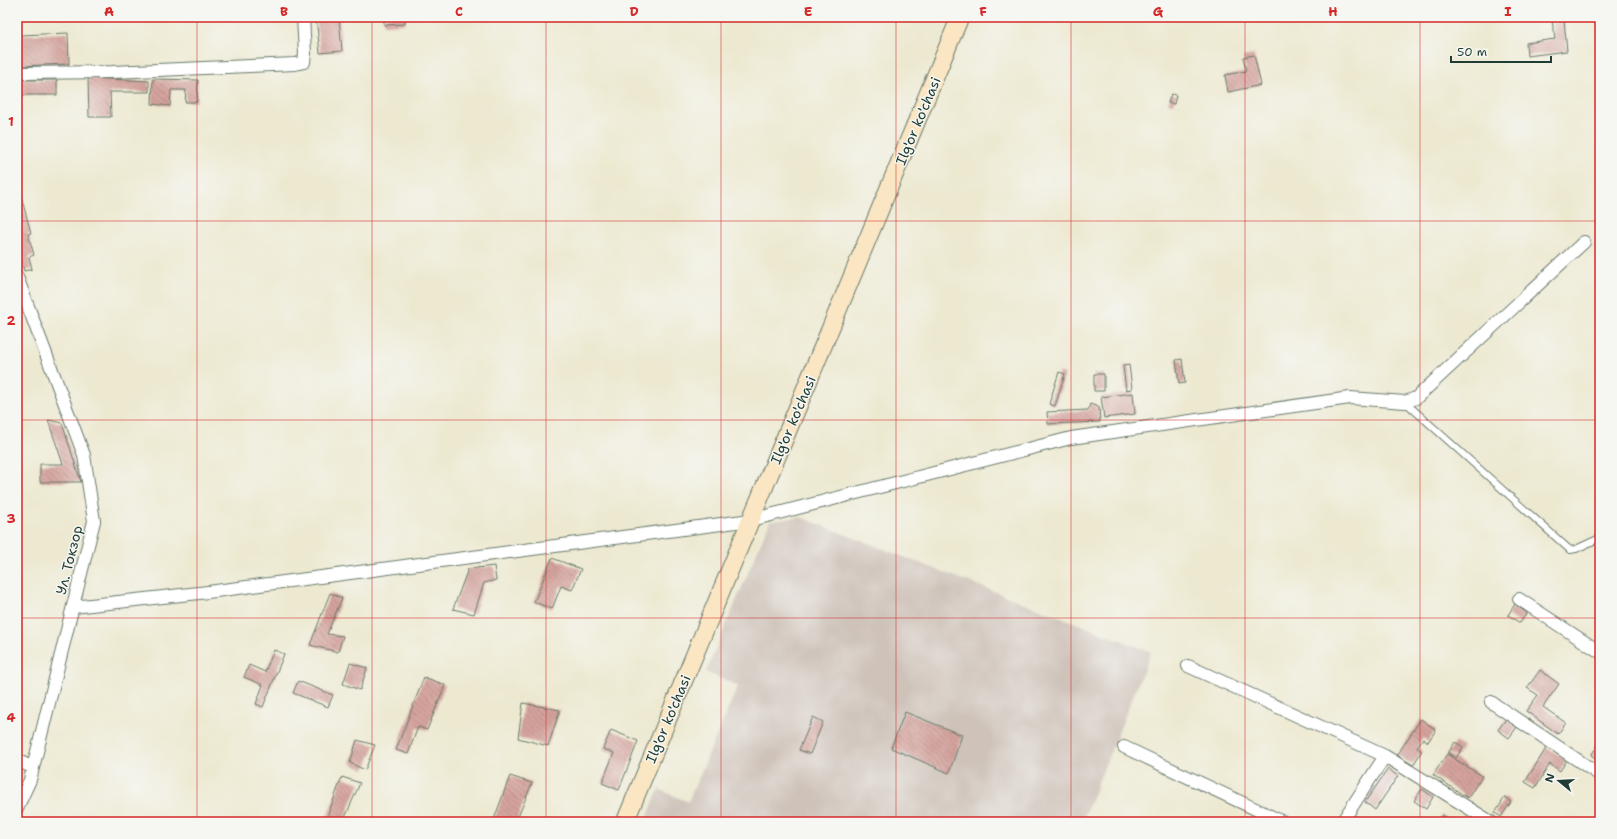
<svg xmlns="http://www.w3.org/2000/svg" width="1617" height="839" viewBox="0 0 1617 839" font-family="'Shantell Sans',sans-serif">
<defs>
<pattern id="building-back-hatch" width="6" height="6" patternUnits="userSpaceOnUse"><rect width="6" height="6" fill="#d5a39d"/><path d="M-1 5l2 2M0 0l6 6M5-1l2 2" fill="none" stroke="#ac8681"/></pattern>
</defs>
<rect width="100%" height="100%" fill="#f6f6f2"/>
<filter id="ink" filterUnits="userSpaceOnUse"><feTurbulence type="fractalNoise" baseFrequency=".025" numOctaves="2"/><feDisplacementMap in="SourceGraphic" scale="8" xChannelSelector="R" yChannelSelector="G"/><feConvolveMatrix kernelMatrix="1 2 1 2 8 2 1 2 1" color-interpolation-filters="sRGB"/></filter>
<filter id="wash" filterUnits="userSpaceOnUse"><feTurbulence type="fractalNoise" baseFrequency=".012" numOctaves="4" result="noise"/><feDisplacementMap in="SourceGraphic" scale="16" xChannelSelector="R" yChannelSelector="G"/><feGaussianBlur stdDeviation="0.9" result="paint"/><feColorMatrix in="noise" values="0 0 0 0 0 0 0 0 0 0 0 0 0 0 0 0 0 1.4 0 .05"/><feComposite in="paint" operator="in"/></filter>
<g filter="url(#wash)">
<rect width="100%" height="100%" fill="#ede9d1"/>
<path fill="#cec2b9" d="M800 517 1151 652 1082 822H645L659 789 688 802 738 686 706 672 770 521Z"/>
<g id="blocks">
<path fill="url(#building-back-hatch)" d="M316 17H339L342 51 320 53Z
M384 17H406L405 24 384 25Z
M1564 20 1567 51 1527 56 1526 43 1555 39 1552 21Z
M68 33 69 64 17 66V52H20V35Z
M1254 55 1261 85 1228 92 1225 75 1246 71 1243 57Z
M88 78 149 81V92H110L111 117H89Z
M153 79 198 80 197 102H185L186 90H171L170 106 152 104Z
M17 80H57V95H17Z
M1171 94 1176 95 1174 104 1168 103Z
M18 185 31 233 28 234 34 255 29 257 32 269 24 271 17 245Z
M1182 359 1185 383 1179 384 1176 360Z
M1129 365 1132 389 1126 390 1123 366Z
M1059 372 1065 374 1055 406 1049 404Z
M1094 374H1104V391H1094Z
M1133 393 1135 414 1104 418 1101 397Z
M1090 404 1099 407 1100 422 1048 424 1047 412 1088 410Z
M48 420 62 423 81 482H40V464H63Z
M552 558 581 569 572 590 561 586 552 609 534 602Z
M494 566 496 580 484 583 474 614 453 609 468 569Z
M330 593 342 598 327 634 343 636 338 652 310 645Z
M1515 604 1527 613 1520 623 1508 615Z
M274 650 284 654 263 707 256 704 263 685 244 677 249 665 265 672Z
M350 663 367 668 360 690 343 684Z
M1540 670 1559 684 1543 707 1566 723 1558 734 1526 711 1538 695 1527 688Z
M424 677 445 685 427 730 418 727 408 754 396 750Z
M298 681 333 695 328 707 293 693Z
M523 703 560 710 548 746 518 738Z
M905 712 962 735 949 773 891 748Z
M813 717 823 722 810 754 799 750Z
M1421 719 1436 730 1428 742 1423 738 1417 747 1422 751 1413 765 1397 755Z
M1506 719 1517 727 1509 738 1498 730Z
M611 730 638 741 619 790 602 783 614 753 603 749Z
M357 740 375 745 365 770 350 763Z
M1455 742 1463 747 1456 758 1448 753Z
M1600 742V762L1591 755Z
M1547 747 1567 760 1560 771 1550 764 1535 788 1525 782Z
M1447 754 1482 776 1468 798 1433 775Z
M1388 769 1398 776 1375 810 1365 802Z
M510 776 532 783 516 822H493Z
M342 777 360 783 343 822 327 817Z
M1422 789 1433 797 1426 809 1414 801Z
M1505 797 1511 802 1501 817 1495 813Z
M1442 815 1453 822H1437Z"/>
</g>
</g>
<g filter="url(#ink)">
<use href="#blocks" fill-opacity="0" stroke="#67796b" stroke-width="1"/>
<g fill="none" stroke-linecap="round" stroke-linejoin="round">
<g stroke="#67796b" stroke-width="8">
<path id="lane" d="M1405 402 1570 550 1576 549 1600 538"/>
</g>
<g stroke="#67796b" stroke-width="14">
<path id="street" d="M17 73 112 72 295 64 304 62 305 53 303 17
M17 277 84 455 94 521 30 780 17 808
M1519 599 1600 652
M73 607 208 592 751 520 1071 438 1350 398 1405 402 1416 398 1584 242
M1188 666 1385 756 1491 822
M1491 702 1600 775
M1124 747 1283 822
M17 760 33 768
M1342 822 1385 756"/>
</g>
<g stroke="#67796b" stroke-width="19">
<path id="secondary" d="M625 822 960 17"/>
</g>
<use href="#lane" stroke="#fff" stroke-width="6"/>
<use href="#street" stroke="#fff" stroke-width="12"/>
<use href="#secondary" stroke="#fbe6c4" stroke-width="17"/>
</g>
</g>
<path fill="none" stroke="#d62828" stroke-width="1" stroke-opacity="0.55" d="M197 17V822M372 17V822M546 17V822M721 17V822M896 17V822M1071 17V822M1245 17V822M1420 17V822M17 221H1600M17 420H1600M17 618H1600"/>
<g text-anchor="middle" stroke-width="3" stroke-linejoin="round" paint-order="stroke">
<g font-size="14" fill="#1f3d34" stroke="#f6f6f2">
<text transform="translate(918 121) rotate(-67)" y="5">Ilg'or ko'chasi</text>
<text transform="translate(793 420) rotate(-67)" y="5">Ilg'or ko'chasi</text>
<text transform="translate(69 560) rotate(-76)" y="5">Ул. Токзор</text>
<text transform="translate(668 719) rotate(-67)" y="5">Ilg'or ko'chasi</text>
</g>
</g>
<rect width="1617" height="839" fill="none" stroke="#f6f6f2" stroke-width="44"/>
<g transform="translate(1559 781) rotate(288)" stroke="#f6f6f2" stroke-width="3" paint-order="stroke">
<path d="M0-3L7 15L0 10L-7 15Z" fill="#1f3d34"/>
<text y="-6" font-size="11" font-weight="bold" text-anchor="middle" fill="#1f3d34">N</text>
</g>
<path d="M1451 56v6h100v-6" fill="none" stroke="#1f3d34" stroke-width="2"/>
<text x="1457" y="56" font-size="12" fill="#1f3d34" stroke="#f6f6f2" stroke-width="3" paint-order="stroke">50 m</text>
<rect x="22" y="22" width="1573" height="795" fill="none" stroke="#d62828" stroke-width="1.5"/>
<g font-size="13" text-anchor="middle" font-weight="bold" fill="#d62828">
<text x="109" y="16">A</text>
<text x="284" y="16">B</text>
<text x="459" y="16">C</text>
<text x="634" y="16">D</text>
<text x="808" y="16">E</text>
<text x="983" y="16">F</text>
<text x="1158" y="16">G</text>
<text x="1333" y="16">H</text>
<text x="1508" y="16">I</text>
<text x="11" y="126">1</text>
<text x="11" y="325">2</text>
<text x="11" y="523">3</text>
<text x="11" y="722">4</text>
</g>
</svg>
